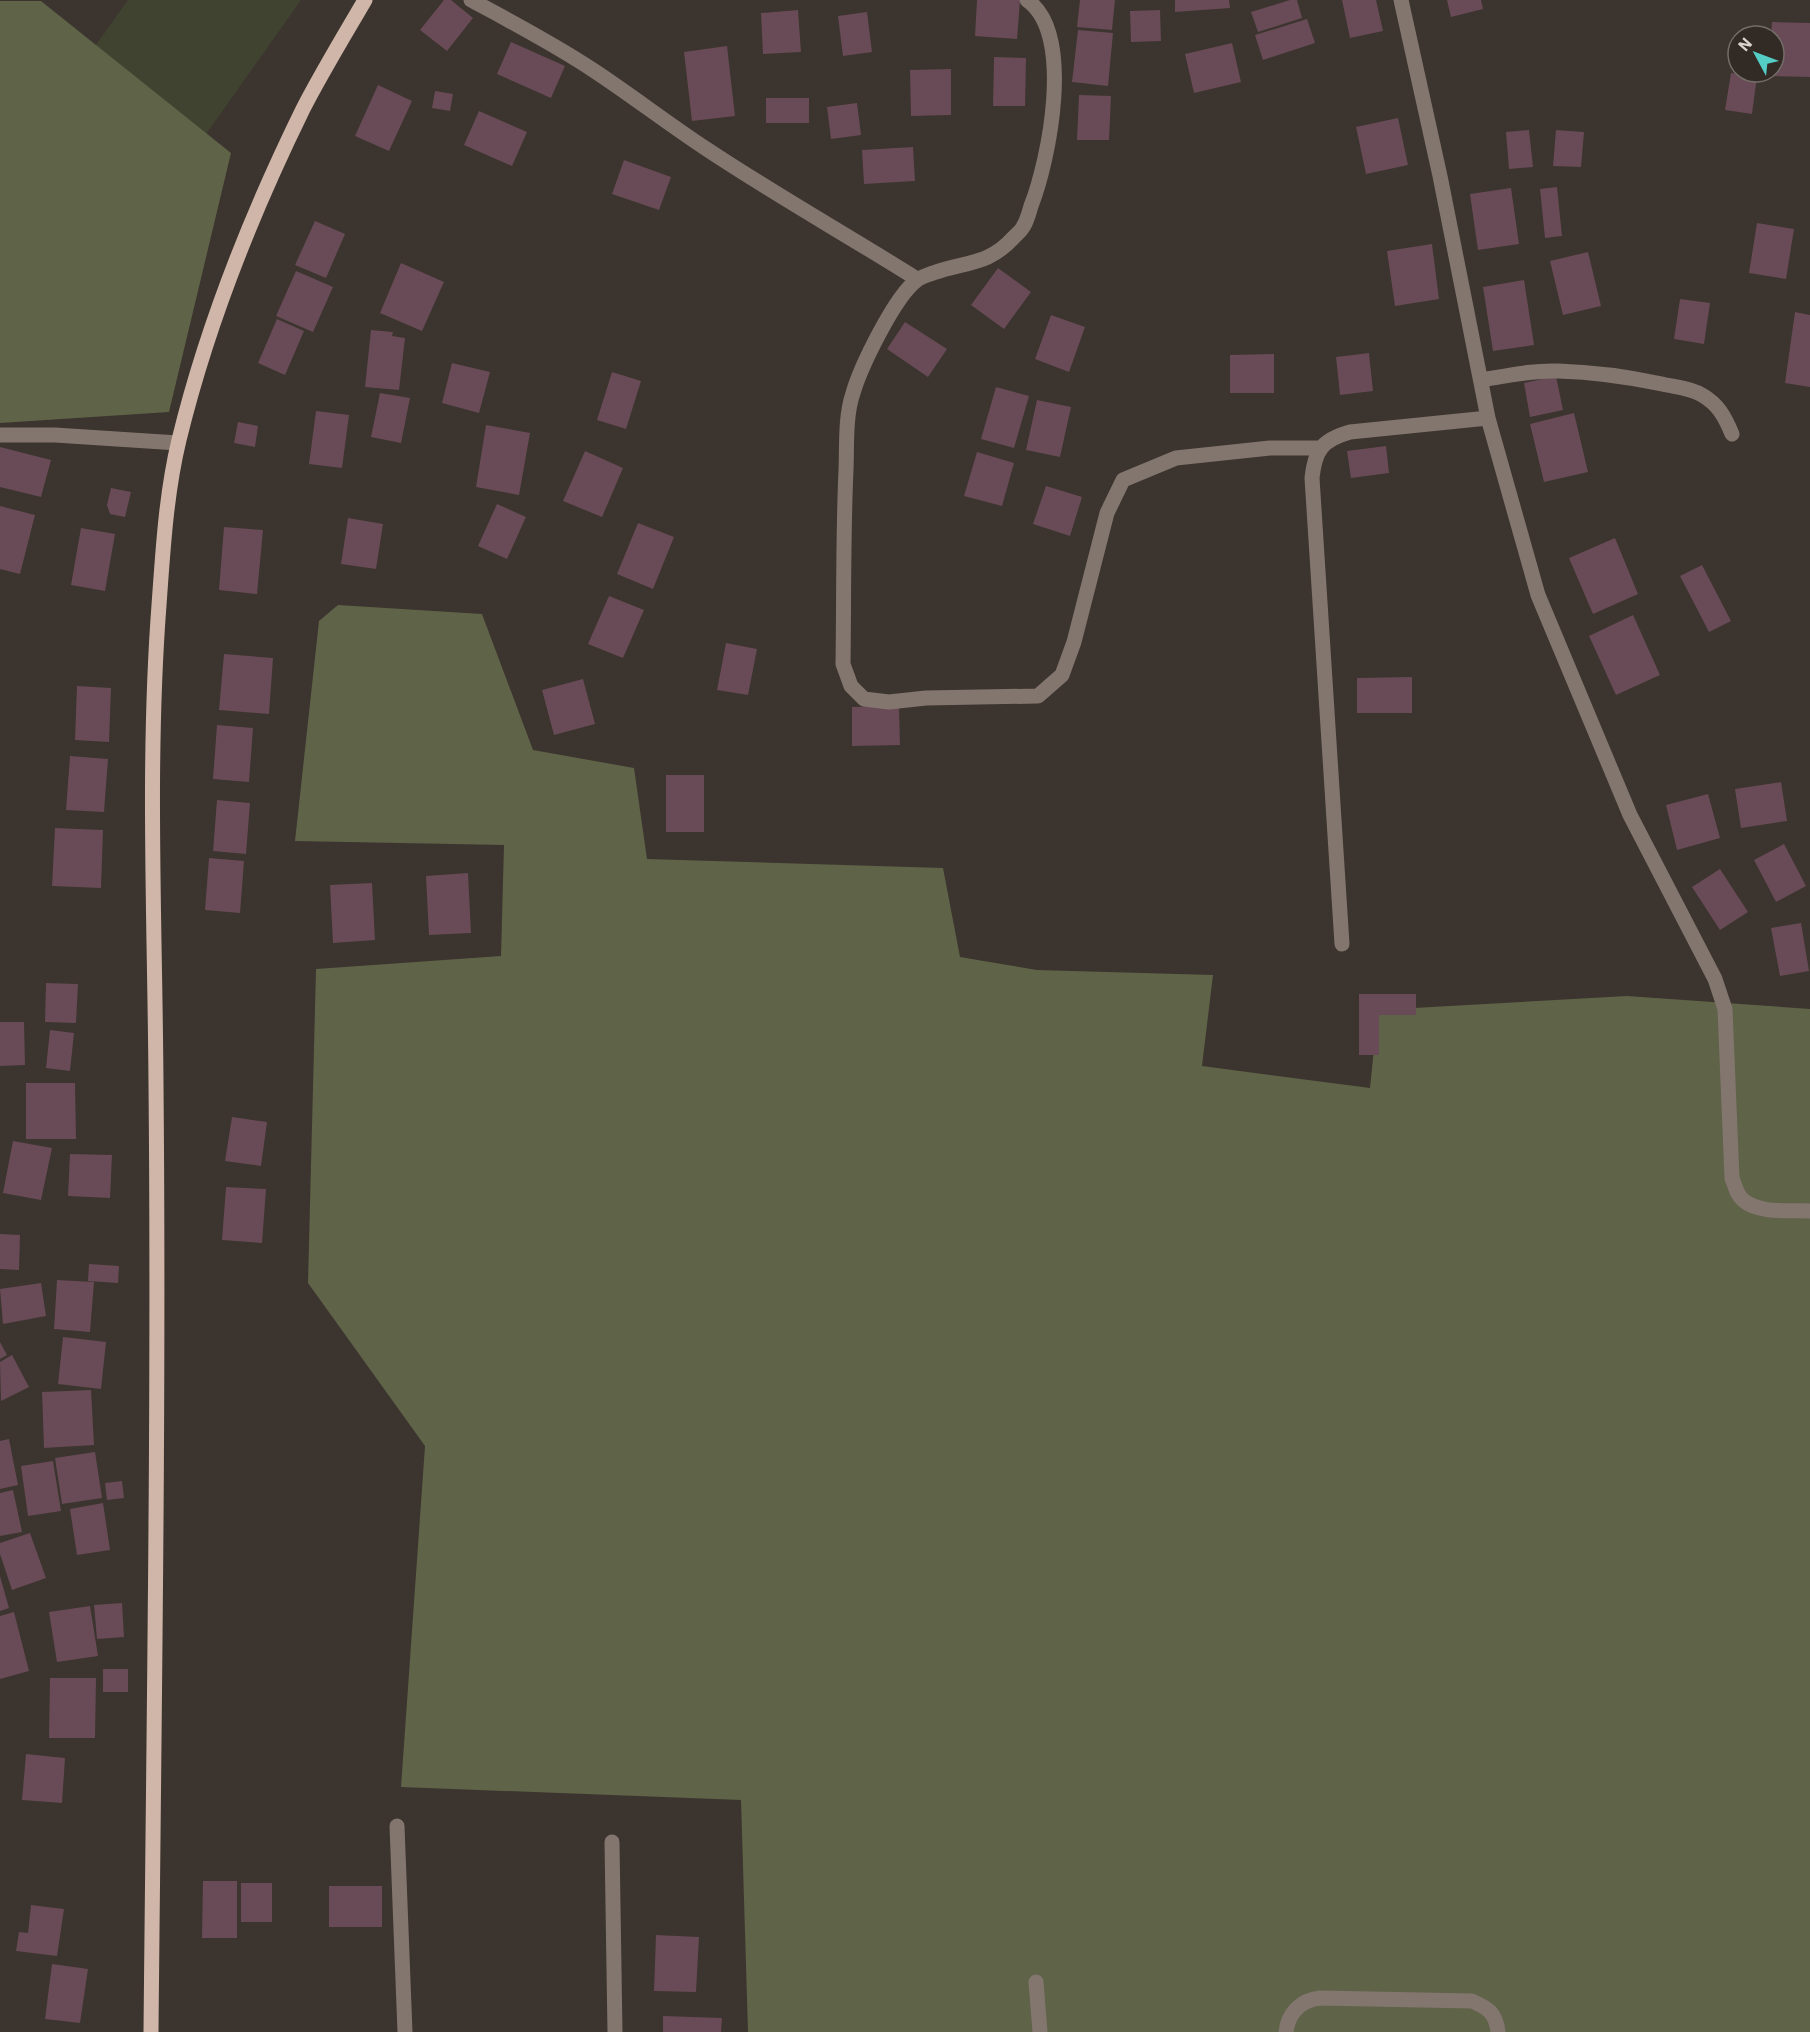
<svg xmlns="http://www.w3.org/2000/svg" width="1810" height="2032" viewBox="0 0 1810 2032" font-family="'IBM Plex Sans',sans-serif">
<rect width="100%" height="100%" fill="#3c342e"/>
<path fill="#414331" d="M128 0H301L187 161 71 80Z"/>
<path fill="#5f6348" d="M0 1H41L231 153 169 412 0 423Z
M338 605 482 614 533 750 634 768 647 859 943 868 960 957 1037 970 1213 975 1202 1066 1370 1088 1378 1010 1627 996 1810 1009V2032H748L741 1800 401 1787 425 1446 308 1283 316 969 501 956 504 845 295 841 319 621Z"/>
<path fill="#684b56" d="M444 0H451L473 18 447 51 420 30Z
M977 0H1020L1017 39 975 36Z
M1080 0H1115L1112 30 1077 27Z
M1175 0H1229L1230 8 1175 12Z
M1290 0H1297L1302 18 1258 32 1251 12Z
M1342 0H1376L1383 31 1350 38Z
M1447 0H1481L1483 9 1451 17Z
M798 10 801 52 763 54 761 13Z
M1160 10 1161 41 1131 42 1130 11Z
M867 12 872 52 843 56 838 16Z
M1307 19 1315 43 1263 60 1255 35Z
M1772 22 1810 23V77L1770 76V72H1774V36H1771Z
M1078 30 1113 33 1108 86 1072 82Z
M511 42 565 66 551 98 497 74Z
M1232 43 1241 82 1194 93 1185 54Z
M727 46 735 116 692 121 684 52Z
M994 57 1026 58 1025 106H993Z
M951 69V115L911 116 910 70Z
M1731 73 1757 76 1752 114 1725 110Z
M378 85 412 101 389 151 355 136Z
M435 91 453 94 450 111 432 108Z
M1079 95 1111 96 1109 140H1077Z
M766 98H809V123H766Z
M857 103 861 135 831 139 827 107Z
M479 111 527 132 512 166 464 145Z
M1398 118 1408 165 1366 174 1356 127Z
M1529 130 1533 167 1509 169 1506 132Z
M1556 130 1584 132 1581 167 1553 166Z
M913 147 915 181 864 184 862 150Z
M624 160 671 177 659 210 612 194Z
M1557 187 1562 236 1545 238 1540 189Z
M1511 188 1519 244 1478 250 1470 194Z
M315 221 345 234 326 278 295 265Z
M1757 223 1794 229 1786 279 1749 273Z
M1432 244 1439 299 1395 306 1387 251Z
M1588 252 1601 306 1563 315 1550 261Z
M401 263 444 282 422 331 380 313Z
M998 268 1031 292 1004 329 971 305Z
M296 271 333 287 313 332 276 316Z
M1524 280 1534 345 1493 351 1483 287Z
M1680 299 1710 303 1704 344 1674 339Z
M1795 312 1810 315V387L1785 383Z
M1051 315 1085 327 1069 372 1035 359Z
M277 319 304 331 285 375 258 363Z
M905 322 947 349 928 377 887 349Z
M371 330 393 332 392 336 405 338 399 390 365 387Z
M1369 353 1373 391 1340 395 1336 357Z
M1274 354V393H1230V355Z
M452 363 490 372 479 413 442 403Z
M612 372 641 381 626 429 597 420Z
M1556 376 1563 410 1530 417 1524 383Z
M996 387 1029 396 1014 448 981 439Z
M380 393 410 398 401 443 371 437Z
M1037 400 1071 407 1060 457 1026 450Z
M316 411 349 415 342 468 309 464Z
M1574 413 1588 472 1544 482 1530 424Z
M238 422 258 426 255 447 234 443Z
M486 425 530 433 519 495 476 487Z
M1386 446 1389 473 1351 478 1347 451Z
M0 447 51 460 41 497 0 487Z
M585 451 623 468 602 517 563 501Z
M977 452 1014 463 1002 506 964 496Z
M1046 486 1082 497 1070 536 1033 524Z
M111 488 131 492 125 517 110 514 107 505Z
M497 504 526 517 507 559 478 546Z
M0 506 35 515 20 574 0 569Z
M348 518 383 524 376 569 341 564Z
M638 523 674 537 653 589 617 574Z
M224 527 263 530 257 594 219 590Z
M81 528 115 534 105 591 71 585Z
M1615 538 1638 594 1593 614 1569 558Z
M1702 565 1731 621 1709 632 1680 576Z
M609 596 644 610 623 658 588 644Z
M1633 615 1660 675 1616 695 1589 636Z
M726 643 757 649 748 695 717 690Z
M224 654 273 658 269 714 219 710Z
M1412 677V713H1357V678Z
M583 679 595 724 554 735 542 690Z
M77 686 111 688 109 742 75 740Z
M899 706 900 745 852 746V707Z
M217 725 253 728 249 782 213 779Z
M70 756 108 759 104 812 66 810Z
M666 775H704V832H666Z
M1781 782 1787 821 1741 828 1735 789Z
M1708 794 1720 838 1677 850 1666 805Z
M217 800 250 803 246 854 213 851Z
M55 828 103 830 101 888 52 886Z
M1784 844 1806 886 1776 902 1754 860Z
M209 858 244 861 240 913 205 910Z
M1720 869 1748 912 1720 930 1692 887Z
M468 873 471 933 429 935 426 876Z
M372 883 375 940 333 943 330 885Z
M1801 923 1809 971 1780 976 1771 928Z
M46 983 78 984 76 1023 45 1022Z
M1359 994H1416V1015H1379V1055H1359Z
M0 1022H24L25 1065 0 1066Z
M50 1030 74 1033 70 1071 46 1068Z
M26 1083H75L76 1139H26Z
M232 1117 267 1122 261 1166 225 1161Z
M13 1141 52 1148 41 1200 3 1193Z
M70 1154 112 1155 110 1198 68 1196Z
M226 1187 266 1189 262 1243 222 1240Z
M0 1234 20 1235 19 1270 0 1269Z
M89 1264 119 1266 118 1283 88 1281Z
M57 1280 94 1282 90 1332 54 1329Z
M41 1283 46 1316 3 1324 0 1289Z
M63 1337 106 1342 101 1389 58 1384Z
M0 1342 7 1355 0 1359Z
M12 1355 29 1387 1 1401 0 1362Z
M91 1390 94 1445 44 1448 42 1392Z
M9 1439 18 1485 0 1489V1441Z
M95 1452 102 1498 62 1504 55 1458Z
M53 1461 61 1511 28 1516 21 1466Z
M122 1481 124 1498 107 1500 105 1483Z
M13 1490 22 1532 0 1536V1493Z
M103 1503 110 1550 77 1555 70 1509Z
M30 1533 46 1578 12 1590 0 1554V1543Z
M0 1576 9 1608 0 1611Z
M122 1603 124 1637 97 1639 94 1605Z
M90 1606 98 1656 57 1662 49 1612Z
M14 1612 29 1671 0 1679V1616Z
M103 1669H128V1692H103Z
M50 1678H96L95 1738H49Z
M26 1754 65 1758 62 1803 22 1800Z
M203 1881H237V1938H202Z
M241 1883H272V1922H241Z
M329 1886H382V1927H329Z
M31 1905 64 1909 57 1956 16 1951 19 1932 28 1933Z
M656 1935 699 1937 696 1992 654 1991Z
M52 1964 88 1969 80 2023 45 2019Z
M663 2016 722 2018 721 2032H663Z"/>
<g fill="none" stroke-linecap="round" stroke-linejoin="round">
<path stroke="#83766f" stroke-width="15" d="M471 0C512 22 554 44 593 70 631 95 667 123 705 148 774 194 847 235 917 279
M1027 0C1075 33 1049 160 1031 206 1029 213 1027 221 1023 227 1021 231 1017 234 1014 237 988 266 966 261 933 273 928 275 921 277 917 280 895 296 861 366 853 393 845 417 847 445 846 470 843 535 844 600 843 664L851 686 864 699 889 702 926 698 1038 696 1062 675 1074 642 1107 513 1123 480 1176 458 1270 448H1321
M1401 0 1440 176 1488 418 1538 595 1630 815 1715 979 1725 1009 1732 1178C1735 1186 1737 1195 1743 1200 1759 1214 1790 1210 1810 1211
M1481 380C1506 376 1532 370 1558 371 1592 372 1629 377 1662 384 1675 387 1691 388 1702 395 1718 404 1725 417 1732 434
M0 435H55L178 443
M1342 944 1312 478C1315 450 1322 440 1350 432L1488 418
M397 1826 405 2032
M612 1842 615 2032
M1036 1982 1040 2032
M1286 2032C1288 2013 1301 2000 1320 1998L1472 2001C1488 2008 1496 2013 1498 2032"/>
<path stroke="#cfb6a8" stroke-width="15" d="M151 2032C154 1716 159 1400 156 1084 155 924 147 764 159 605 163 550 166 494 179 440 207 325 251 215 303 109 322 72 344 36 365 0"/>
</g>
<g transform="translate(1756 54) rotate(311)"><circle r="28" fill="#322a24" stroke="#746e68" stroke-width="1.5"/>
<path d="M0-4.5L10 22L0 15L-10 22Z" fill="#54cdc6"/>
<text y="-9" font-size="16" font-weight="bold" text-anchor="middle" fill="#d8d3cf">N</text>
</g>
</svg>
